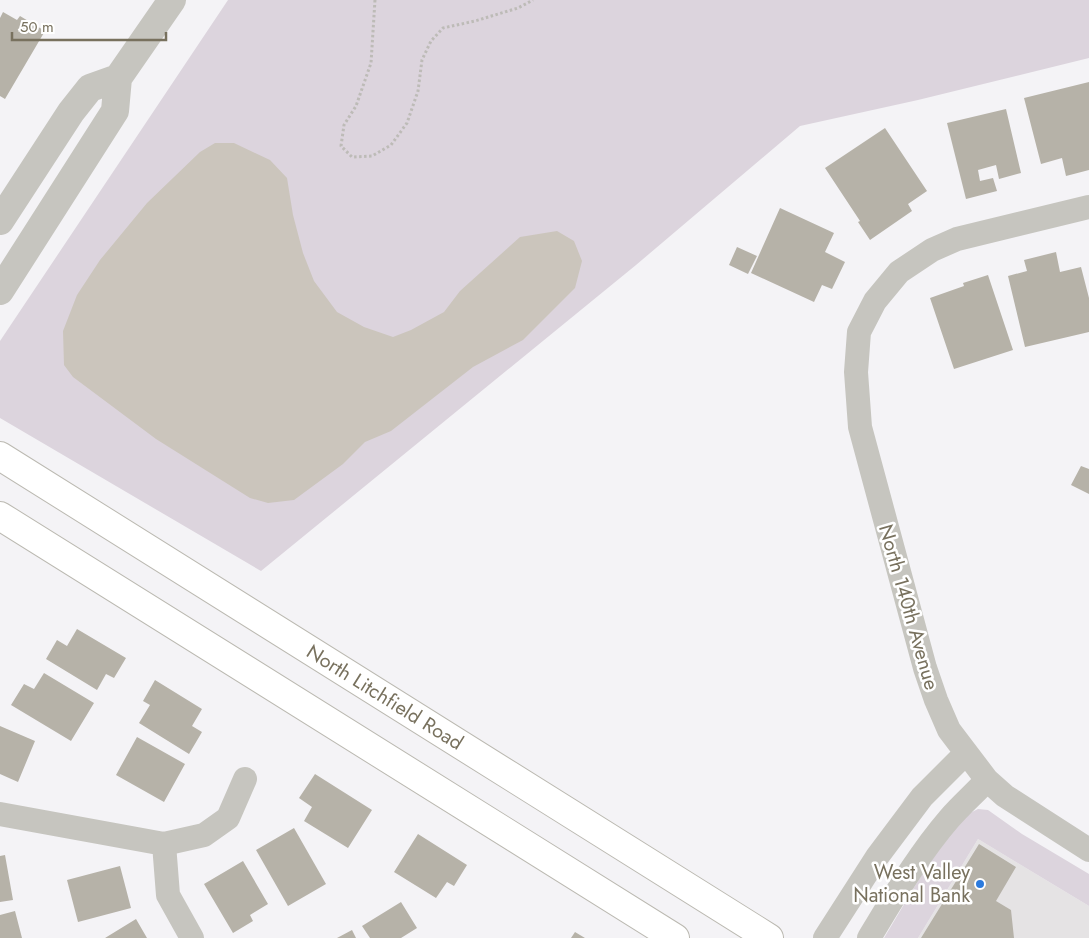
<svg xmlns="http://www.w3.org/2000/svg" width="1089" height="938" viewBox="0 0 1089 938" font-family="Jost,sans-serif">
<rect width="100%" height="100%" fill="#f4f3f6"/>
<path fill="#e5e3e4" d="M978 839 1089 906V938H918Z"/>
<path fill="#dcd4dd" d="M228 0H1089V58L918 100 800 126 636 265 261 571 0 418V341Z
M978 809 988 810 1022 834 1089 874V906L978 839 918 938H884L931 859 964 816Z"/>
<path fill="#cbc5bc" d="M215 143H234L270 160 287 178 293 215 303 253 314 281 337 312 364 327 393 337 411 330 444 312 460 291 520 237 557 231 574 241 582 261 575 288 523 340 473 367 391 431 365 442 343 464 294 500 268 503 250 498 156 439 73 377 64 365 63 331 77 295 100 260 147 203 200 152Z"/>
<path fill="#b6b2a8" d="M3 12 17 20 20 16 45 31 5 99 0 96V18Z
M1089 82V170L1066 176 1062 158 1041 164 1024 98Z
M1006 109 1021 173 999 179 996 165 978 170 980 181 993 178 997 191 966 199 947 123Z
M885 128 927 191 908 204 912 211 870 240 858 222 860 221 825 168Z
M780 208 834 233 825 252 845 262 832 289 822 285 814 302 751 273Z
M737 247 757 256 748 274 729 265Z
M1056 252 1060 272 1081 267 1089 298V332L1025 347 1008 276 1027 271 1024 260Z
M988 275 1013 350 954 369 930 298 964 286 963 283Z
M1081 466 1089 469V494L1071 485Z
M77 629 126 658 114 678 106 674 97 690 46 659 57 640 67 646Z
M44 673 94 703 71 741 11 705 24 684 34 689Z
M155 680 202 709 192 726 202 732 189 754 139 723 150 705 143 701Z
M0 726 35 741 18 782 0 774Z
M137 737 185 764 164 802 116 775Z
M315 774 372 810 348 848 304 821 312 807 299 798Z
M294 828 326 884 288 906 256 850Z
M418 834 467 865 454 886 447 882 436 898 394 872Z
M979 844 1016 867 996 901 1011 910 1014 938H921Z
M5 855 13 900 0 902V856Z
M243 861 268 904 250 915 253 921 233 933 204 884Z
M120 866 131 908 78 922 67 880Z
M401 902 417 928 401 938H370L362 926Z
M15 911 22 938H0V915Z
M136 919 147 938H105Z
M352 930 356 938H337Z
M575 932 585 938H571Z"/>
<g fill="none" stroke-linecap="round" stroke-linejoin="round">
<g stroke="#bbb9b1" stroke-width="30">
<path id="secondary" d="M0 456 769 938
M0 516 675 938"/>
</g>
<path stroke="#bdbbb7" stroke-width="3" stroke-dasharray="2.5 2.5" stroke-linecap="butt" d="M375 0 371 63 356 106 344 125 341 146 352 157 372 156 391 145 407 123 418 91 422 60 431 41 443 28 475 21 518 8 533 0"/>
<path stroke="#c6c5bf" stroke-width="24" d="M1089 207 957 239 932 250 899 272 875 301 859 332 856 372 860 427 925 668 936 700 949 730 987 780 1005 796 1089 850
M0 814 164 844 204 835 228 818 245 779
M164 844 168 895 192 938
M825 938 877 857 922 797 966 753
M869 938C894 897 918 855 949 819 961 805 975 793 987 780"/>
<path stroke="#c6c5bf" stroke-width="28" d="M0 221 71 112 90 88 118 78
M0 291 115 111 118 78 172 0"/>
<use href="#secondary" stroke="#fff" stroke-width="28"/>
</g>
<circle fill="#2b7add" stroke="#fff" stroke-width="2" cx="980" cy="884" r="5"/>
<g text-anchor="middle" stroke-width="5" stroke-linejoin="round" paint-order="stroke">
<g font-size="20" fill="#78715e" stroke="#fff">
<text transform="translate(909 607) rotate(74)" y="7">North 140th Avenue</text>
<text transform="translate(385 697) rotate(32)" y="7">North Litchfield Road</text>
</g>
<g font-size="20" fill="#78715e" stroke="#fff" text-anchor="end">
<text x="970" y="879">West Valley<tspan x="970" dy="23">National Bank</tspan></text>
</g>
</g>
<path d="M12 32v8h154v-8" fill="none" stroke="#78715e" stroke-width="2.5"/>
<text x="20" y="32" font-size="15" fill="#78715e" stroke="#ffffff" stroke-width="4" paint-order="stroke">50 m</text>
</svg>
